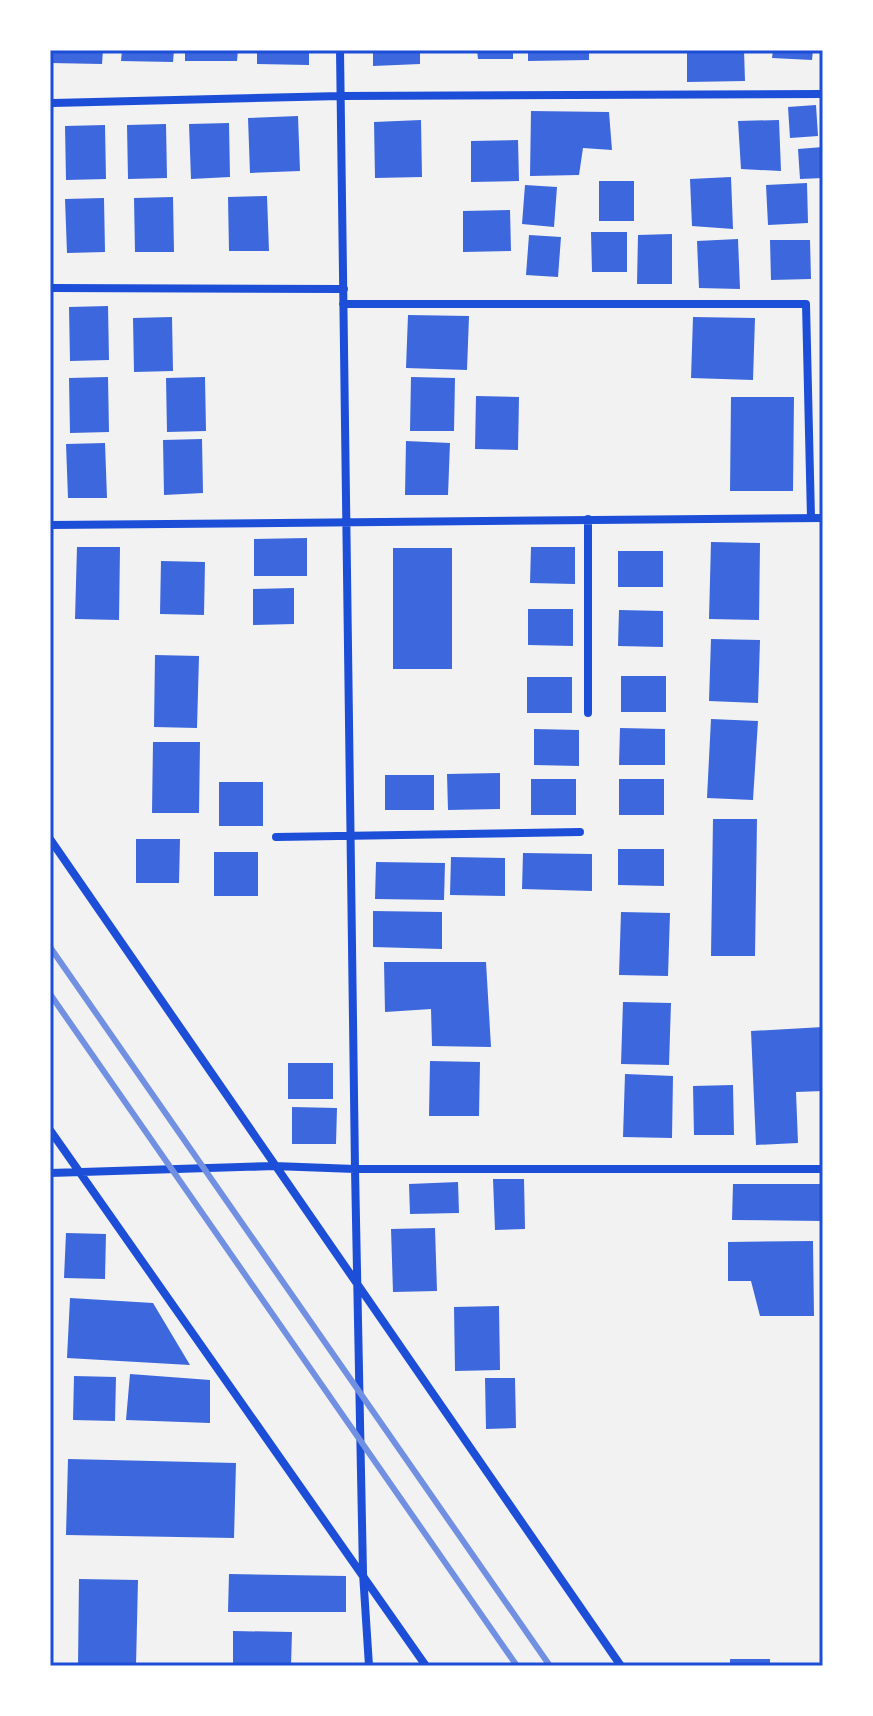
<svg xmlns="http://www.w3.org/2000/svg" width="873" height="1716" viewBox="0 0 873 1716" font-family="Helvetica,sans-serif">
<rect width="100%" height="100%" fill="#f2f2f2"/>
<path fill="#3d67dc" d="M51 50H103L102 64 50 63Z
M122 50H174L173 62 121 61Z
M185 50H238L237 61H185Z
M257 50H309V65L257 64Z
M373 50H420V64L373 66Z
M477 50H513V59H478Z
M528 50H589V60L528 61Z
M687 50H744L745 81 687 82Z
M773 50H813L812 60 772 58Z
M816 105 818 136 790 138 788 107Z
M531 111 609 112 612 150 583 148 579 175 530 176Z
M298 116 300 171 250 173 248 118Z
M421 120 422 177 375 178 374 122Z
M779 120 781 171 741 169 738 121Z
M229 123 230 177 191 179 189 124Z
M166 124 167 178 128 179 127 125Z
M105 125 106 179 66 180 65 126Z
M518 140 519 181 471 182V141Z
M823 147V178L800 179 798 149Z
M731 177 733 229 692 226 690 179Z
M599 181H634V221H599Z
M807 183 808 223 768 225 766 185Z
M525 185 557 187 554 227 522 224Z
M267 196 269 251H229L228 197Z
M173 197 174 252H135L134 198Z
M104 198 105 252 67 253 65 199Z
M510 210 511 251 463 252V211Z
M591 232H627V272H592Z
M672 234V284H637L638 235Z
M529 235 561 237 558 277 526 275Z
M738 239 740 289 699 288 697 241Z
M770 240H810L811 279 771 280Z
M108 306 109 360 70 361 69 307Z
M408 315 469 316 467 370 406 368Z
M172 317 173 371 134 372 133 318Z
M693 317 755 318 753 380 691 378Z
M108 377 109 432 70 433 69 378Z
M205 377 206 431 167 432 166 378Z
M411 377 455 378 454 431H410Z
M476 396 519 397 518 450 475 449Z
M731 397H794L793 491H730Z
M202 439 203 493 164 495 163 440Z
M406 441 450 443 448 495H405Z
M105 443 107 498H68L66 444Z
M307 538V576H254V539Z
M711 542 760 543 759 620 709 619Z
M77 547H120L119 620 75 619Z
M531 547H575V584L530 583Z
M393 548H452V669H393Z
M618 551H663V587H618Z
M161 561 205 562 204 615 160 614Z
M294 588V624L253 625V589Z
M528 609H573V646L528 645Z
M619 610 663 611V647L618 646Z
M711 639 760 640 758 703 709 701Z
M155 655 199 656 197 728 154 727Z
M621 676H666V712H621Z
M527 677H572V713H527Z
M711 719 758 721 753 800 707 798Z
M620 728 665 729V765H619Z
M534 729 579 730V766L534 765Z
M153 742H200L199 813H152Z
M500 773V809L448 810 447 774Z
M385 775H434V810H385Z
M531 779H576V815H531Z
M619 779H664V815H619Z
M219 782H263V826H219Z
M713 819H757L755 956H711Z
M136 839H180L179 883H136Z
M618 849H664V886L618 885Z
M214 852H258V896H214Z
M523 853 592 854V891L522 889Z
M451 857 505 858V896L450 895Z
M376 862 445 863 444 900 375 899Z
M373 911 442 912V949L373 947Z
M621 912 670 913 668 976 619 975Z
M384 962H486L491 1047 432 1046 431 1009 385 1012Z
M623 1002 671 1003 669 1065 621 1064Z
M823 1027V1091L796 1092 798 1143 756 1145 751 1031Z
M430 1061 480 1062 479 1116H429Z
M288 1063H333V1099H288Z
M625 1074 673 1076 672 1138 623 1137Z
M733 1085 734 1135H694L693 1086Z
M292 1107 337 1108 336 1144H292Z
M493 1179H524L525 1229 495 1230Z
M458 1182 459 1213 410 1214 409 1184Z
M733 1184H823V1221L732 1220Z
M435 1228 437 1291 393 1292 391 1229Z
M66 1233 106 1234 105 1279 64 1278Z
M813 1241 814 1316H760L751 1281H728V1242Z
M70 1298 153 1303 190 1365 67 1358Z
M499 1306 500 1370 455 1371 454 1307Z
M130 1374 210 1380V1423L126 1420Z
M74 1376 116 1377 115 1421 73 1420Z
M485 1378H515L516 1428 486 1429Z
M68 1459 236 1463 234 1538 66 1535Z
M229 1574 346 1576V1612H228Z
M79 1579 138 1580 136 1666H78Z
M50 1592H53V1659H50Z
M233 1631 292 1632 291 1666H233Z
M730 1659H770V1666H730Z"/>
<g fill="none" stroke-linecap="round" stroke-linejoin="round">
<path stroke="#1d4ed8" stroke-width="8" d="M340 50 355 1169 363 1573 369 1666
M53 103 341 96 823 94
M52 288 344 289
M343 304H806L811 518
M50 525 823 518
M588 713V519
M276 837 580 832
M50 839C239 1116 432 1389 621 1666
M50 1130 426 1666
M50 1173 274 1166 355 1169H823"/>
<path stroke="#7290e2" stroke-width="6" d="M50 947 550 1666
M50 994 517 1666"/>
</g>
<rect width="873" height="1716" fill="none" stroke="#ffffff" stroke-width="104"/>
<rect x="52" y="52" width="769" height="1612" fill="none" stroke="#1d4ed8" stroke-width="3"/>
</svg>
